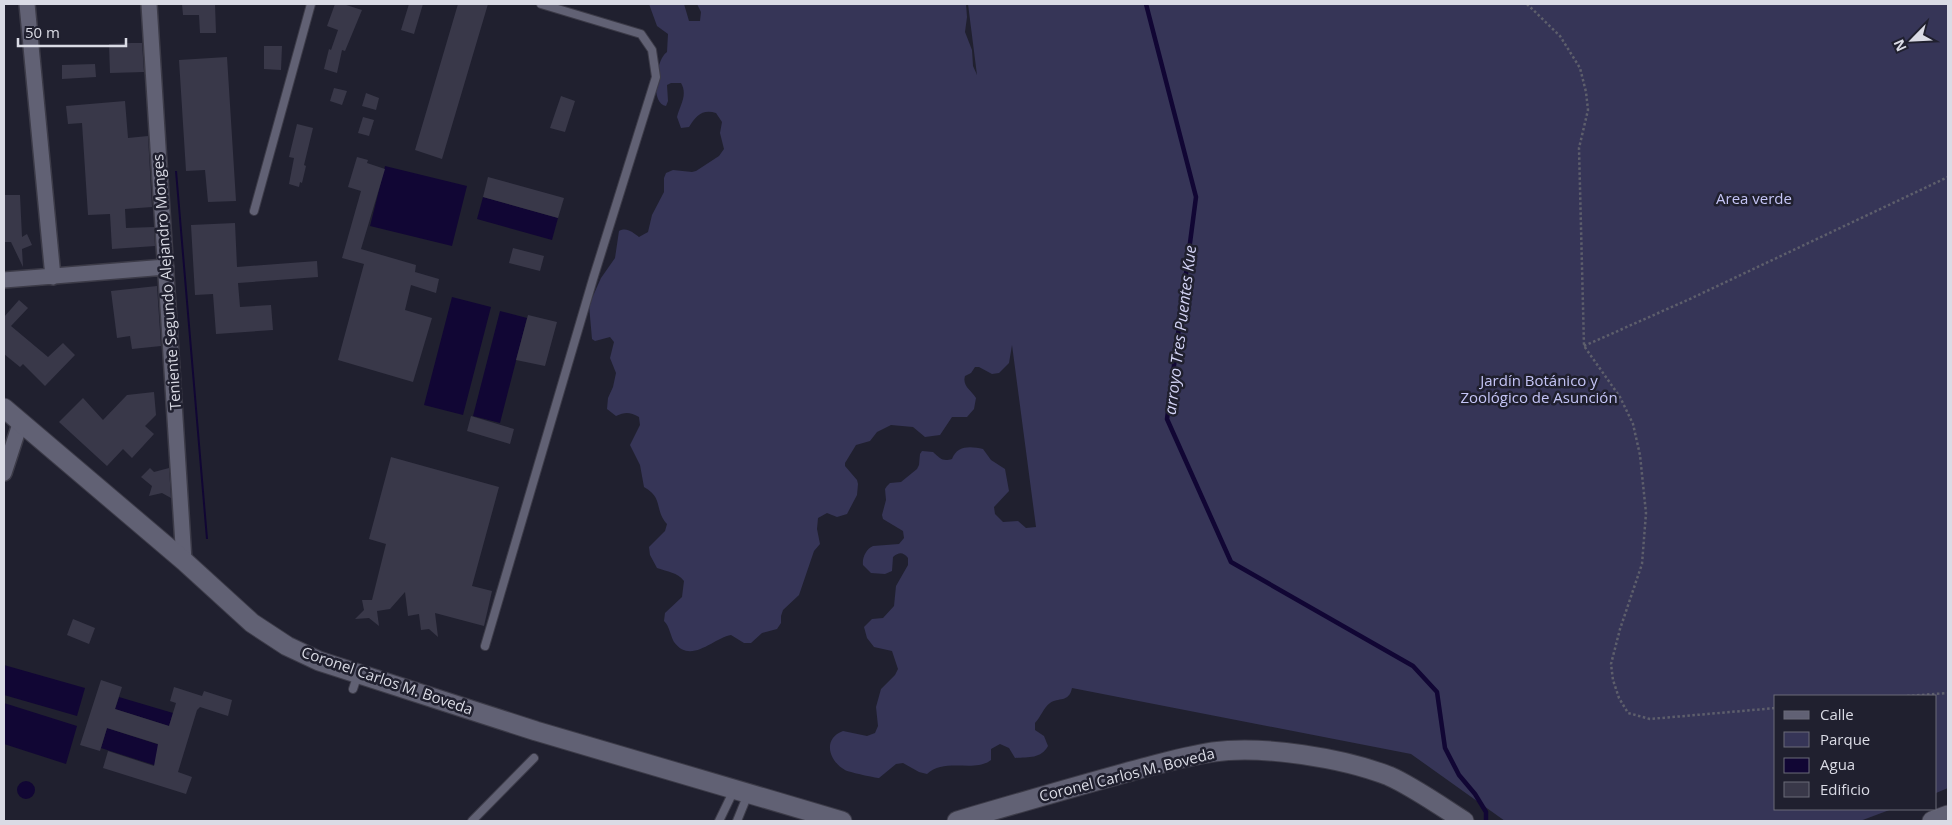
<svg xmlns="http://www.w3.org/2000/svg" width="1952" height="825" viewBox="0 0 1952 825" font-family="'Open Sans',sans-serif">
<rect width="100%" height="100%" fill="#20202f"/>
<path fill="#363557" d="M649 4H684L689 21H700L701 12 697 4H966L967 17 965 32 972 50 973 66 977 75 968 4H1948V788L1936 793V696H1776V809H1892L1860 821H1505L1411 754 1072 688C1069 703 1058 697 1050 703 1043 708 1041 717 1035 723V730L1044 736 1048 746C1041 759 1028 757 1015 758L1009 748 1000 744 991 749V760C975 773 945 757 927 774L919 772 903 763 896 764 879 778C876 778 848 772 845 770 829 761 822 739 843 731L867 736 875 733 878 726 876 707 881 689 895 675 898 669 892 651 874 647 867 638 864 627 872 619 883 618 894 606 896 586 908 565V558C903 552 899 552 893 557L892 571 885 574 871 573 863 565C862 558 866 549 873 546L899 544 904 538 903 531 883 519 882 515 886 500 885 489 887 486 890 483 901 482 917 469 919 465 920 454 922 451 933 452C940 458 942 462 952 459 957 445 971 446 983 449L991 460 1005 469 1009 491 994 507 995 514 1003 522 1018 521 1026 528 1036 527 1012 345 1009 363 999 373 992 374 979 367H975L971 373 965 376C962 386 971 390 976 398L974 409 967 417H952L940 435 925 437 913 427 891 425 877 432 870 441 856 445 845 463V466L857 480 858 484 857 495 847 514 837 517 827 513 818 518 817 529 820 544 814 551 799 595 783 610 781 616V623L777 629 762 633 751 643H744L731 635C713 638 691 665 674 642 670 635 670 627 664 621L665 613 682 597 684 581C677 572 668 572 657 568L650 555 649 547 665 531 667 524C654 510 664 498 644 487L640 465 630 445 640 425 639 417C630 412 625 412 616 416L607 409 608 398 613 387 616 373 610 358 614 342 610 337 595 341 592 339 589 305 601 278 615 258 619 231C627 227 632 232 639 237L648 232 652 215 664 192V178L666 173 673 170 692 172 696 171 719 156 724 149 720 133 722 122 716 113C702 109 696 116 689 127L681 128 677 117C680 105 688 95 681 83H671L667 85 668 101 666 106C649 103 656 59 667 52L668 34 657 26Z"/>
<path fill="#110634" d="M385 166 467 186 452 246 370 226Z
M175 171H177L208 539H206Z
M483 197 558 218 552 240 477 219Z
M452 297 491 307 463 415 424 405Z
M500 311 527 318 500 423 473 416Z
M4 665 85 688 77 716 4 695Z
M119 697 173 713 169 726 115 709Z
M4 703 77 726 66 764 4 744Z
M107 728 163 746 157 766 101 748Z
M17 790a9 9 0 1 1 18 0a9 9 0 1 1-18 0Z"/>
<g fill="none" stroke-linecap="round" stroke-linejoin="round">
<path stroke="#110634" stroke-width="4.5" d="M1146 4 1196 197 1167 419 1231 562 1413 666 1437 692 1445 748 1459 775 1475 794 1486 812V821"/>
</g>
<path fill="#393849" d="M182 4H215L216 33H200L199 15H183Z
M335 4H343L362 10 345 51 342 50 337 73 324 69 329 49 331 50 338 30 327 26Z
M409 4H423L414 34 401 30Z
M458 4H488L442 159 415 150Z
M131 43H142L144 72 110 73 109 44Z
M264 46H282L281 70 264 69Z
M227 57 236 201 208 202 205 170 186 171 179 60Z
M95 64 96 77 62 79V65Z
M334 88 347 91 342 105 330 101Z
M366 93 379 98 376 110 362 106Z
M561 96 575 101 565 132 550 128Z
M125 101 128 138 148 136 152 207 125 209 126 228 154 227 155 246 112 249 110 214 88 215 82 123 68 124 66 106Z
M363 117 374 120 369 136 358 133Z
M297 124 313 128 304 165 306 166 302 183 300 182 299 187 289 184 294 158 289 157Z
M357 157 368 160 367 163 385 169 361 249 416 265 415 272 439 279 436 293 411 285 405 310 432 318 413 382 338 360 364 264 342 258 361 191 348 187Z
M488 177 564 198 558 218 483 197Z
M4 195H20L22 237 27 234 32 245 22 249 23 267 11 242H4Z
M235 223 237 267 317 261 318 277 238 283 240 307 271 305 273 330 216 334 213 294 195 295 191 225Z
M513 248 544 256 540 271 509 263Z
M157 286 161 346 132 349 130 336 117 338 111 291Z
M19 300 28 308 11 326 48 357 63 343 75 355 45 386 23 364 20 367 4 354V317Z
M528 315 557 322 545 366 516 360Z
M154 392 156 415 145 426 154 434 132 458 123 449 107 466 59 422 83 398 103 420 127 395Z
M471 416 514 429 510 444 467 431Z
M391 457 499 487 472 586 492 591 484 626 435 613 438 637 429 629 421 630 419 614 408 616 405 592 390 609 377 611 379 626 369 618 355 619 364 610 362 600H372L386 544 369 539Z
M150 468 154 472 169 468 171 498 162 493 149 496 152 486 141 477Z
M73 619 95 628 89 644 67 635Z
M101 680 122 687 115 709 169 726 176 703 170 701 174 687 202 696 204 691 232 700 228 716 200 707 197 710 178 772 192 777 186 794 103 768 108 751 154 766 158 744 107 728 100 751 80 745Z"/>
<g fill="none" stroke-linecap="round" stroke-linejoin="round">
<g stroke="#3c3b48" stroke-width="10">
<path id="service" d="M254 211 311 4
M485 646 593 279 656 77 652 50 641 34 541 4
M353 689 358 674
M472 821 534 758
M719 821 734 790
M737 821 748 794"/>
</g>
<g stroke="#3c3b48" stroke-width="18">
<path id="minor" d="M27 4 53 277
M149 4 184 561
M4 280 166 267
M4 473 20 424"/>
</g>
<g stroke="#3c3b48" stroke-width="21">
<path id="tertiary" d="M4 408 184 561 252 623 287 646 319 661 536 731 842 821
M957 821C1015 804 1073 787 1132 771 1159 764 1186 756 1213 752 1263 745 1343 758 1389 776 1412 786 1442 807 1464 821
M1932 821 1948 815"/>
</g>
<path stroke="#5e5f6c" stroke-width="2.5" stroke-dasharray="2.5 2.5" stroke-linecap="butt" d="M1527 4 1560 36 1580 68 1586 92 1588 110 1579 148 1584 346 1620 397 1633 424 1640 455 1646 513 1642 564 1620 629 1611 664 1613 680 1619 698 1628 713 1650 719 1776 708
M1584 346 1692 298 1948 177
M1907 696 1948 693"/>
<use href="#service" stroke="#616174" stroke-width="8"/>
<use href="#minor" stroke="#616174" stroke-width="15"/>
<use href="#tertiary" stroke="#616174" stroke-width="19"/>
</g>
<g text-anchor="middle" stroke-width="5" stroke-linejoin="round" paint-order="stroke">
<g font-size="15" fill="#c5c5f6" stroke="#20202f">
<text x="1754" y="204">Area verde</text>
<text x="1539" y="386">Jardín Botánico y<tspan x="1539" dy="17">Zoológico de Asunción</tspan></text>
</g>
<g font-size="15" fill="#dadbe5" stroke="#20202f">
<text transform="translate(167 282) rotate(-94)" y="5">Teniente Segundo Alejandro Monges</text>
<text transform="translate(387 681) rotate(19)" y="5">Coronel Carlos M. Boveda</text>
<text transform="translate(1127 775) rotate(-14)" y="5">Coronel Carlos M. Boveda</text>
</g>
<g font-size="16" font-style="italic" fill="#d3d3f5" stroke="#20202f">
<text transform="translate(1180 330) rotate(-83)" y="6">arroyo Tres Puentes Kue</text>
</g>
</g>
<rect width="1952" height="825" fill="none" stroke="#dadbe5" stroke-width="10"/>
<rect x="1774" y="695" width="162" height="115" fill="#20202f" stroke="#6a6b78"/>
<rect x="1784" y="711" width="25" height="8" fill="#616174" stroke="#6a6b78"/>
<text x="1820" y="720" font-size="15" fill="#dadbe5">Calle</text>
<rect x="1784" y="732" width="25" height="15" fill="#363557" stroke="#6a6b78"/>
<text x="1820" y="745" font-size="15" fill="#dadbe5">Parque</text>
<rect x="1784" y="758" width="25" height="15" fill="#110634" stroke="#6a6b78"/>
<text x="1820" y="770" font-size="15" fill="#dadbe5">Agua</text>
<rect x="1784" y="782" width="25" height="15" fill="#393849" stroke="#6a6b78"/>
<text x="1820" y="795" font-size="15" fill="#dadbe5">Edificio</text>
<g transform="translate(1912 40) rotate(246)" stroke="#20202f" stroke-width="4" paint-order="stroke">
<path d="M0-4L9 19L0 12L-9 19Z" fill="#dadbe5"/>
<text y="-8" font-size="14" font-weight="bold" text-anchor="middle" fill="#dadbe5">N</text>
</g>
<path d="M18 38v8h108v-8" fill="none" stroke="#dadbe5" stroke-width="2.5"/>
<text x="25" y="38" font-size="15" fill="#dadbe5" stroke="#20202f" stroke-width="4" paint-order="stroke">50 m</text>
</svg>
